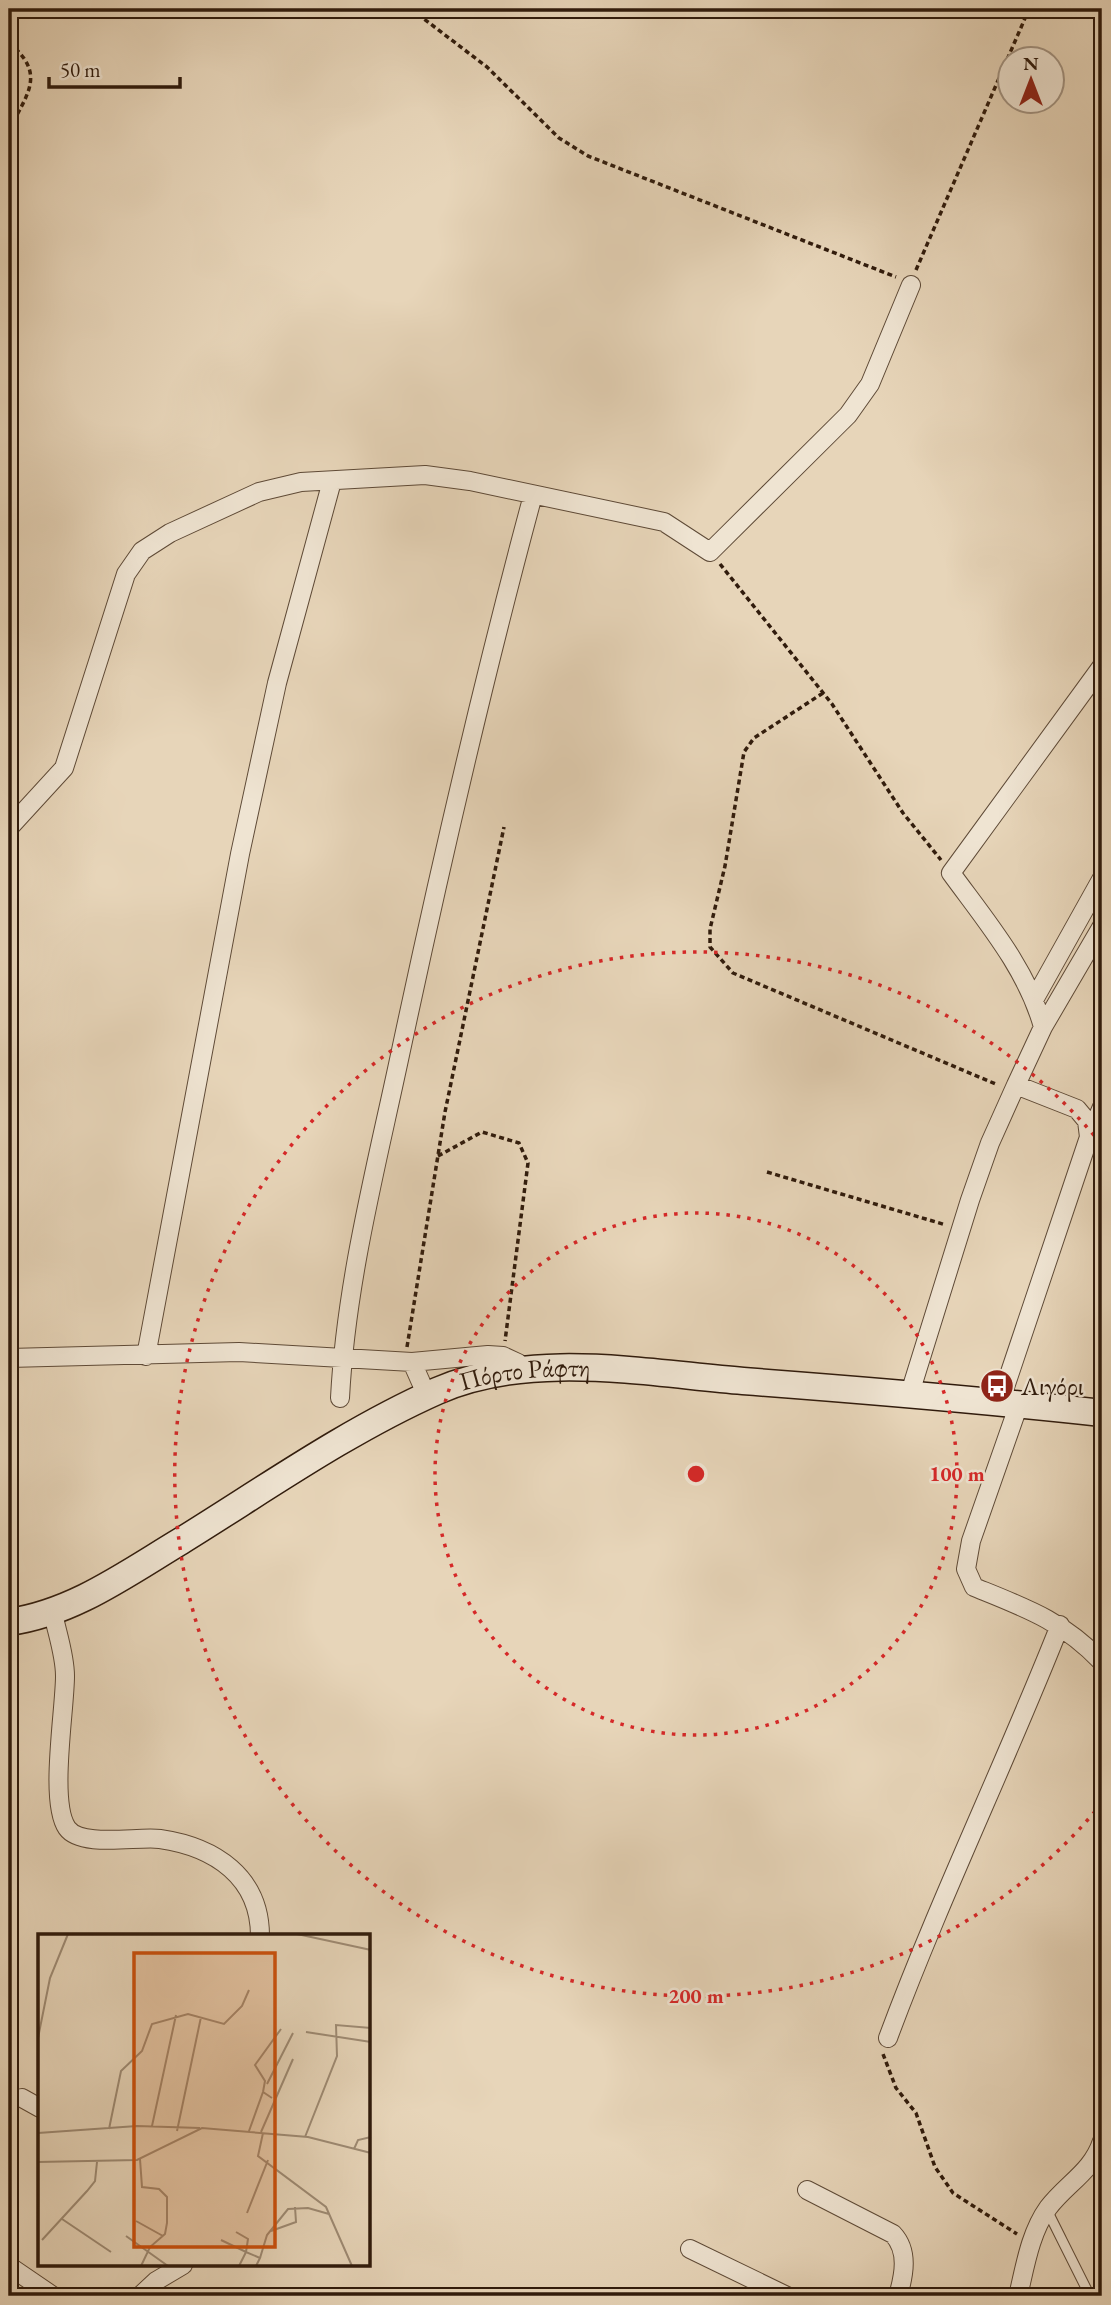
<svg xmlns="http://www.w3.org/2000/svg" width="1111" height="2305" viewBox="0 0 1111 2305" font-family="'EB Garamond',serif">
<rect width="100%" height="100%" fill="#e7d5b9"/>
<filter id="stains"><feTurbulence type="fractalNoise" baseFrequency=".00286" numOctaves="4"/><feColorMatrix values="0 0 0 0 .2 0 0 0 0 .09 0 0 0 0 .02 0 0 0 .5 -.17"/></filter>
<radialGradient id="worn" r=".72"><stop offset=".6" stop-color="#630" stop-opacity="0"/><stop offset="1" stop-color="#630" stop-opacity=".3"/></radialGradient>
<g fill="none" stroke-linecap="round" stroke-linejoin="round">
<g stroke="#5e4a37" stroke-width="11">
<path id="lane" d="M1047 2210 1090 2296"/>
</g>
<g stroke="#5e4a37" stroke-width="20">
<path id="street" d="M9 828 64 768 126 574 142 551 170 533 259 492 301 482 425 475 470 481 664 522 710 552 848 415 870 384 911 285
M1035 998 1102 878
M1043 1027 1102 926
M1016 1085 1043 1027C1027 969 986 921 951 873L1102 666
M146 1356 240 854 277 683 332 481
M9 1358 239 1352 412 1362 488 1355 503 1356 518 1363 525 1370
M412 1362 427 1396
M910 1393 970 1200 990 1143 1016 1085 1077 1109 1087 1121 1089 1137
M340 1398C346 1282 376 1168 400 1055 440 867 483 680 533 495
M1000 1402 1089 1137 1102 1107
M1019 1404 971 1541 966 1569 974 1587C1026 1608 1063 1621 1102 1662
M53 1613C57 1633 65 1655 65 1676 65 1710 49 1802 67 1828 81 1848 138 1836 160 1839 215 1847 260 1877 260 1936
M888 2038C940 1898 1005 1764 1060 1625
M22 2098 40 2108
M807 2190 893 2234C909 2251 904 2275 898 2296
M690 2249 787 2296
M9 2266 53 2296
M140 2296 156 2281 183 2265
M1018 2296C1025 2267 1030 2233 1048 2208 1067 2183 1092 2172 1102 2141"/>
</g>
<g stroke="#301b0c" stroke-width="29">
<g id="secondary">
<path id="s1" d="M9 1622C73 1613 126 1574 181 1541 265 1489 347 1431 437 1391 531 1350 645 1373 743 1381 863 1390 982 1400 1102 1413"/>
</g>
</g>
<path stroke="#301b0c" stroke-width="3.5" stroke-dasharray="5 3.5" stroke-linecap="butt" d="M411 9 487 67 559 138 588 156 896 277
M9 21 13 15 44 9
M9 43C47 74 27 94 9 130
M916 270 1029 9
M720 564 832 704 903 813 941 860
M823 693 754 738 744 752 725 866 710 929V947L733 973 998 1085
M438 1156 482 1132 519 1143 528 1163 505 1341
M767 1172 946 1225
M407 1347 445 1112 504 827
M883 2054 896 2088 916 2113 935 2167 953 2193 1017 2234"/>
<use href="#lane" stroke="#efe4d2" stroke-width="9"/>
<use href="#street" stroke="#efe4d2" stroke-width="18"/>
<use href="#secondary" stroke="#efe4d2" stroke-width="26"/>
</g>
<g fill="none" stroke="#d62828" stroke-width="3.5" stroke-dasharray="3.5 7">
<circle cx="696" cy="1474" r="261"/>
<path d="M1102 1803A522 522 0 1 1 1102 1145"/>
</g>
<defs>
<g id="bus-disc" transform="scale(1.75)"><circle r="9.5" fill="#8f2418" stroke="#efe4d2"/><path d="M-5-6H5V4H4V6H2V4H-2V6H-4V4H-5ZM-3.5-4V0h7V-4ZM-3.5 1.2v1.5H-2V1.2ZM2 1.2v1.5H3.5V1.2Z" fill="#fff"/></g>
</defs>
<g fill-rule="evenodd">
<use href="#bus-disc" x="997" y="1386"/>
</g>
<g text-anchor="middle" stroke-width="5" stroke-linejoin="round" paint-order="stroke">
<g font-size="26" fill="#301b0c" stroke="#efe4d2">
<text dy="9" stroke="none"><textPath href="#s1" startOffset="579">Πόρτο Ράφτη</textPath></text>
</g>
<g font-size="26" fill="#301b0c" stroke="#efe4d2" text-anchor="start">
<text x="1021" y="1395">Λιγόρι</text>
</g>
</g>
<g transform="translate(38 1934)">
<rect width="332" height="332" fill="#e7d5b9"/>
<path fill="none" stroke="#9e8b74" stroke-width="2" d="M259 0 333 16M268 98 333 108M0 104 12 44 30 0M229 150 255 99M225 158 227 147 217 131 243 95M114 192 138 81M71 195 83 137 104 117 114 90 150 80 186 90 204 72 211 56M139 197 163 83M211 197 225 158 234 164M223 198 255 125M0 199 99 192 162 194M225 199 220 222 288 273 314 332M267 203 299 122 298 91 333 94M316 215 320 206 333 203M102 225 104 253 121 255 129 263V289L127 300 112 313 103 332M0 228 99 226 164 194 270 203 333 219M209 279 230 226M24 285 73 318M98 287 125 302M233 297 258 288 257 273M88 302 130 332M4 306 49 257 57 247 59 228M183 306 208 318 210 305 198 298M222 324 229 301 250 275 270 274 291 280M201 332 208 318 222 324 218 332"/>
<path fill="#cc500c" fill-opacity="0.15" stroke="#cc500c" stroke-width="3.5" d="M96 19H237V313H96Z"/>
<rect width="332" height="332" fill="none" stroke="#301b0c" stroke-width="3.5"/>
</g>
<circle cx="696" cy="1474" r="10" fill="#d62828" stroke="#efe4d2" stroke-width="3.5"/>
<g font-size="21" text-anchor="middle" font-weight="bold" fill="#d62828" stroke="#efe4d2" stroke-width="5" stroke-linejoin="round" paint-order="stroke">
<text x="957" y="1481">100 m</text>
<text x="696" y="2003">200 m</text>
</g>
<rect width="1111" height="2305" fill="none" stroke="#e7d5b9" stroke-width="35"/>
<rect x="10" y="10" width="1090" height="2284" fill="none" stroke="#301b0c" stroke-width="3.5"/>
<rect x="18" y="18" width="1076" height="2270" fill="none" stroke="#301b0c" stroke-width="2"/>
<g transform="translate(1031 80)"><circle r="33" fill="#efe4d2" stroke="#a39483" stroke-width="2"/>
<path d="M0-5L12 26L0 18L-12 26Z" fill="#8f2418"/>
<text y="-10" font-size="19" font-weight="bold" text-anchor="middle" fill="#301b0c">N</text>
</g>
<path d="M49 77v10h131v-10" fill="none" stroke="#301b0c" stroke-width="3.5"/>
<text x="60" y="77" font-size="21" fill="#301b0c" stroke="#efe4d2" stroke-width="5" paint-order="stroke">50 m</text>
<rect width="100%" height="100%" filter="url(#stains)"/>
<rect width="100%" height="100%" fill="url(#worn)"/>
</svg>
